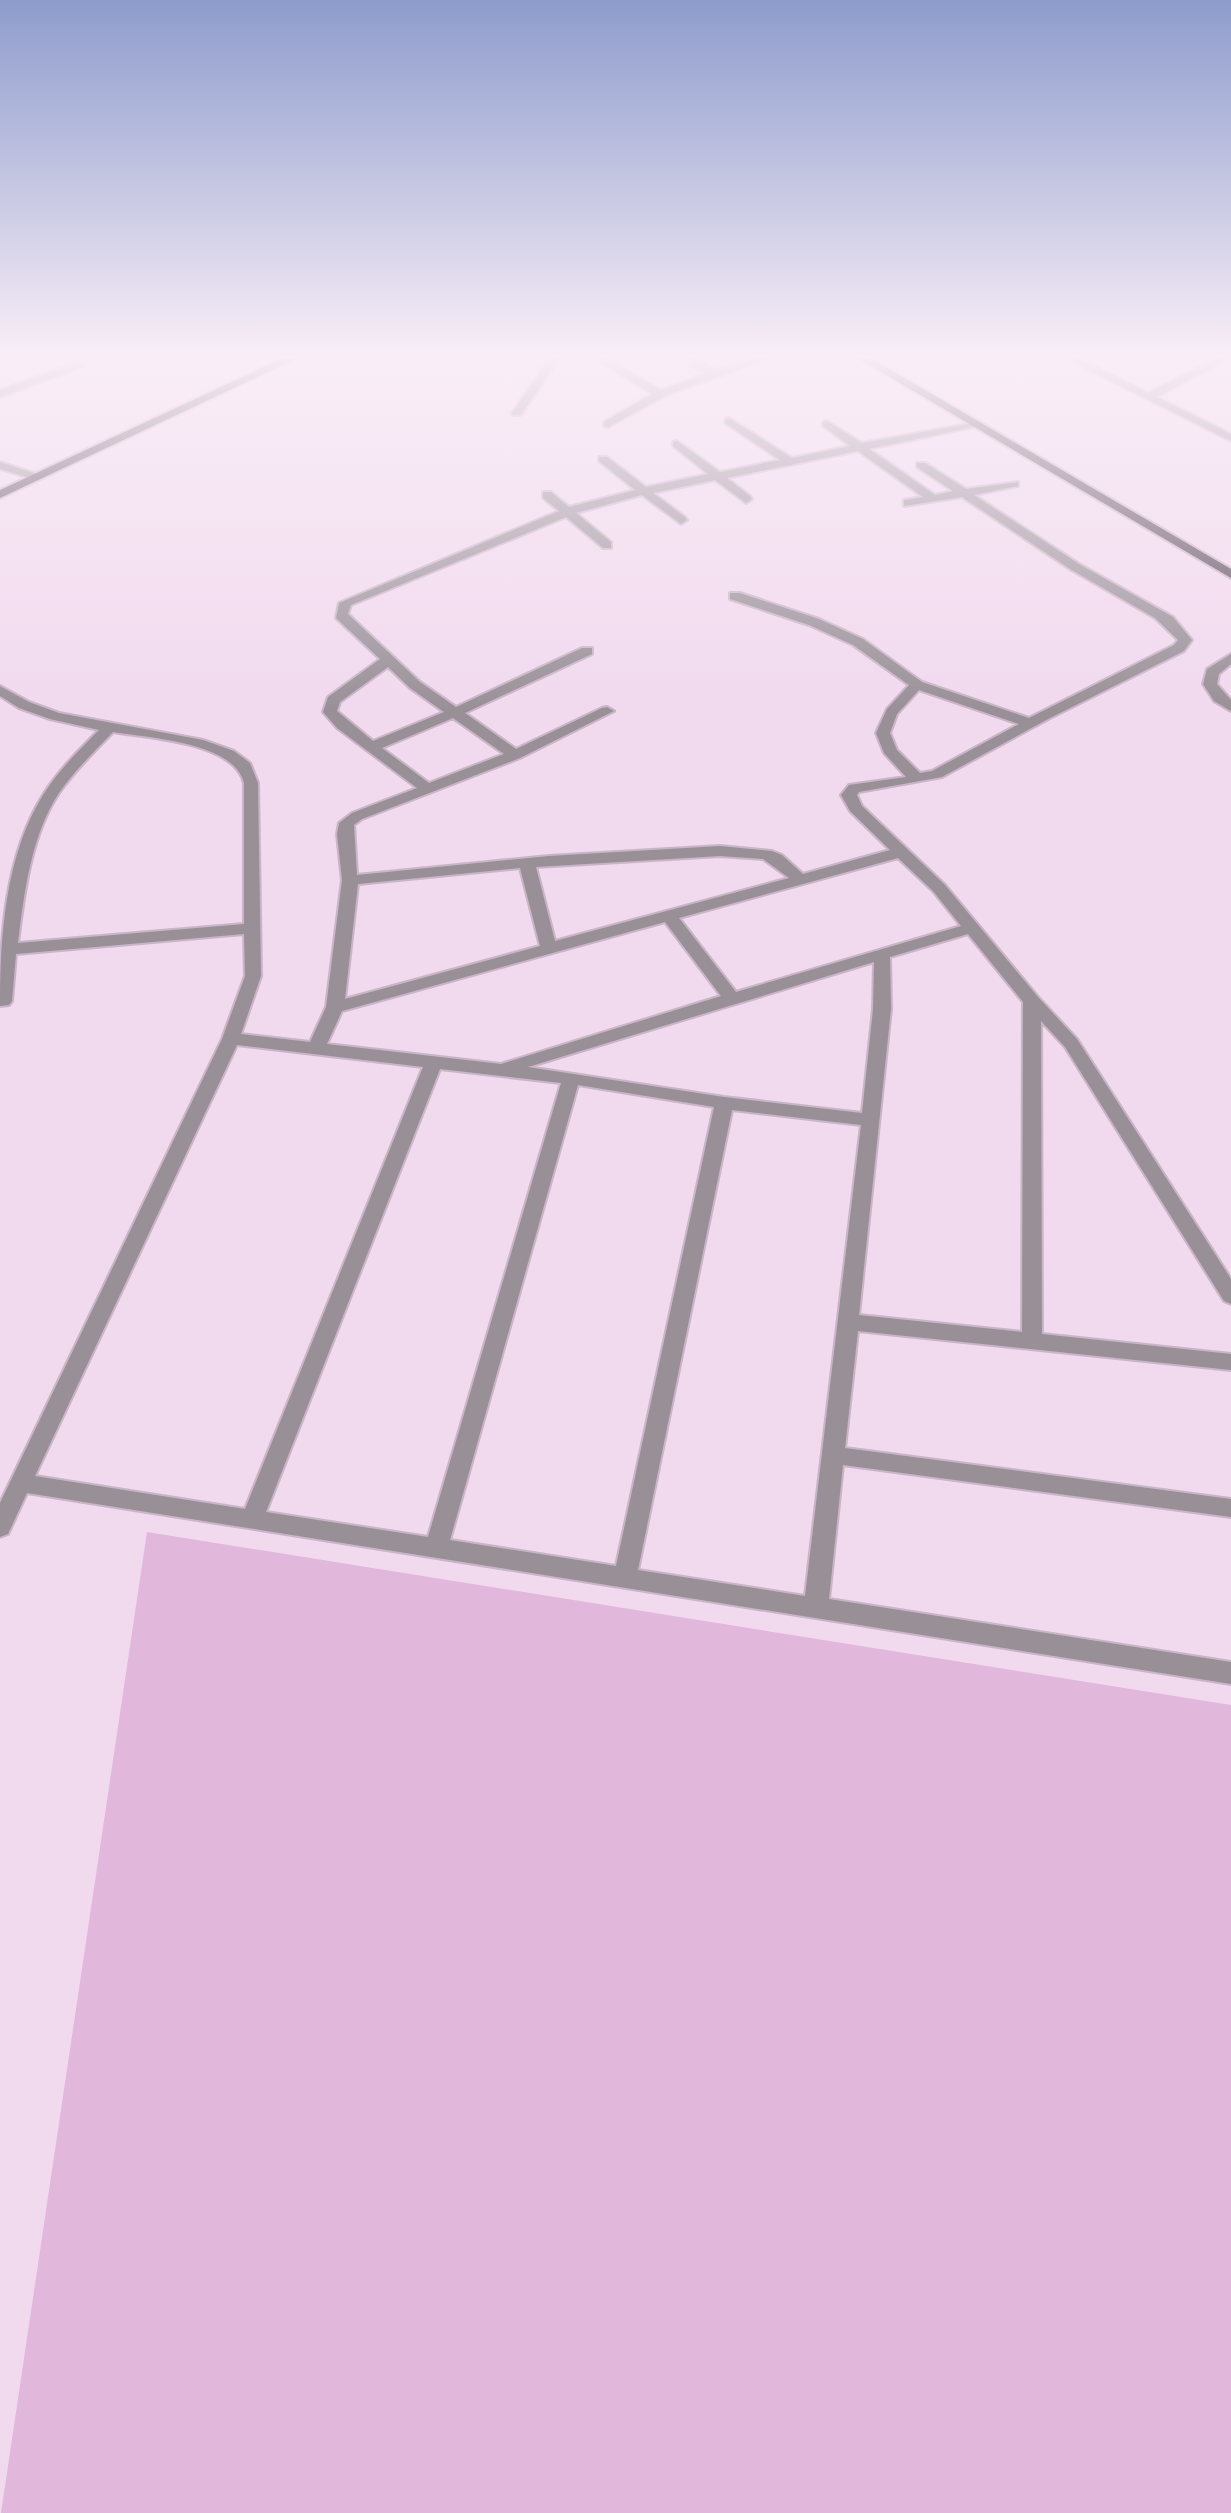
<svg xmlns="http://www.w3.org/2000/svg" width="1231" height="2513" viewBox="0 0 1231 2513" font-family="'Fira Sans Condensed',sans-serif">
<rect width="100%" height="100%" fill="#f1d9ee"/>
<path fill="#e1b7dc" d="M147 1532 1231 1705V2513H1Z"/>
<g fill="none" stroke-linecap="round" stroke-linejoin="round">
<g stroke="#cab5c7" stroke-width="4">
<path id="minor" d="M549 359H559L521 415H513L512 413Z
M595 359H608L661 390 707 373 690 366 688 359H698L717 370 751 359H768L667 395 608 427 604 426V422L652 394Z
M1067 359H1081L1148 393 1214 359H1228L1157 397 1231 434V441Z
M78 362 83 365 82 367 0 397V390Z
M729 418 792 458 850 446 823 426V422L827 421 862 443 978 422V426L974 427 869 449 935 495 953 491 917 467V463H925L966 489 1018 482V486L974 495 1079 564 1173 617 1192 640 1184 651 1050 718 942 777 859 792 857 795 862 806 945 885 1038 997 1077 1039 1231 1279V1304L1224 1301 1065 1047 1041 1021 1042 1334 1231 1354V1370L858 1331 845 1448 1231 1499V1517L843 1465 829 1599 1231 1662V1684L27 1493 8 1534 0 1537V1503L222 1039 245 976 244 934 16 954 12 1001 9 1005 0 1006C0 937 5 856 43 795 58 771 79 750 99 730L50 719 19 708 0 696V686L29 702 59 713 203 740 234 751 250 763 258 783 261 976 241 1034 310 1042 326 1007 342 880 337 834 339 823 352 813 417 788 337 728 323 712 328 697 380 659 336 618 339 603 559 511 543 498V492H551L569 507 635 490 599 461V457H607L646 487 708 474 673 446V442L677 441 720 472 780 460 725 423V419ZM858 451 923 497 904 500V506L962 497 1070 569 1155 618 1178 640 1174 645 1029 718 922 682 863 639 819 619 740 593H730V599L809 625 853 645 909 685 887 709 876 733 884 753 906 777 849 785 841 795 850 811 890 850 803 874 782 855 772 851 720 846 549 856 357 875 354 825 362 819 520 758 614 711 607 707 602 708 516 749 465 713 592 654V648H582L456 707 420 682 348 614 351 605 566 517 603 548H611V542L576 513 642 495 681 524 687 520 685 517 653 493 715 480 746 503 752 499 750 496 727 478ZM388 667 410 688 444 712 373 741 337 711 340 702ZM919 690 1019 724 932 771 920 773 897 750 890 733 897 714ZM453 718 504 754 429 783 382 748ZM113 732C149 738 234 742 244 783V924L18 943C24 894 31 835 59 793 74 771 94 752 113 732ZM720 856 763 859 789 878 555 941 536 867ZM898 858 933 891 961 926 736 992 679 918ZM520 868 540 946 345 999 358 884ZM665 922 721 996 501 1064 327 1044 342 1011ZM968 934 1023 1002 1022 1332 859 1315 891 1009 890 957ZM874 962 873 1009 862 1113 724 1097 528 1067ZM237 1045 423 1067 245 1509 35 1476ZM440 1069 561 1083 428 1537 266 1512ZM578 1085 714 1107 616 1566 450 1540ZM732 1110 861 1125 805 1596 638 1570Z
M0 462 40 475 42 477 36 480 0 469Z
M1231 654V664L1219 674 1217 684 1231 700V711L1214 701 1203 684 1207 669Z"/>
</g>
<g stroke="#cab5c7" stroke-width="4">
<path id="major" d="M281 359H295L0 498V490Z
M859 359H872L1231 569V578Z"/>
</g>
<use href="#minor" fill="#998f97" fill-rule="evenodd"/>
<use href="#major" fill="#5c4c5b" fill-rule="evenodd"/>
</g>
<linearGradient id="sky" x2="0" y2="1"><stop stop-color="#8e9ccc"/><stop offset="0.5" stop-color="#f9eef7"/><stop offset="1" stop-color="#f9eef7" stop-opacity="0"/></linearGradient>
<rect width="1231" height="711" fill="url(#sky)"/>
</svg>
